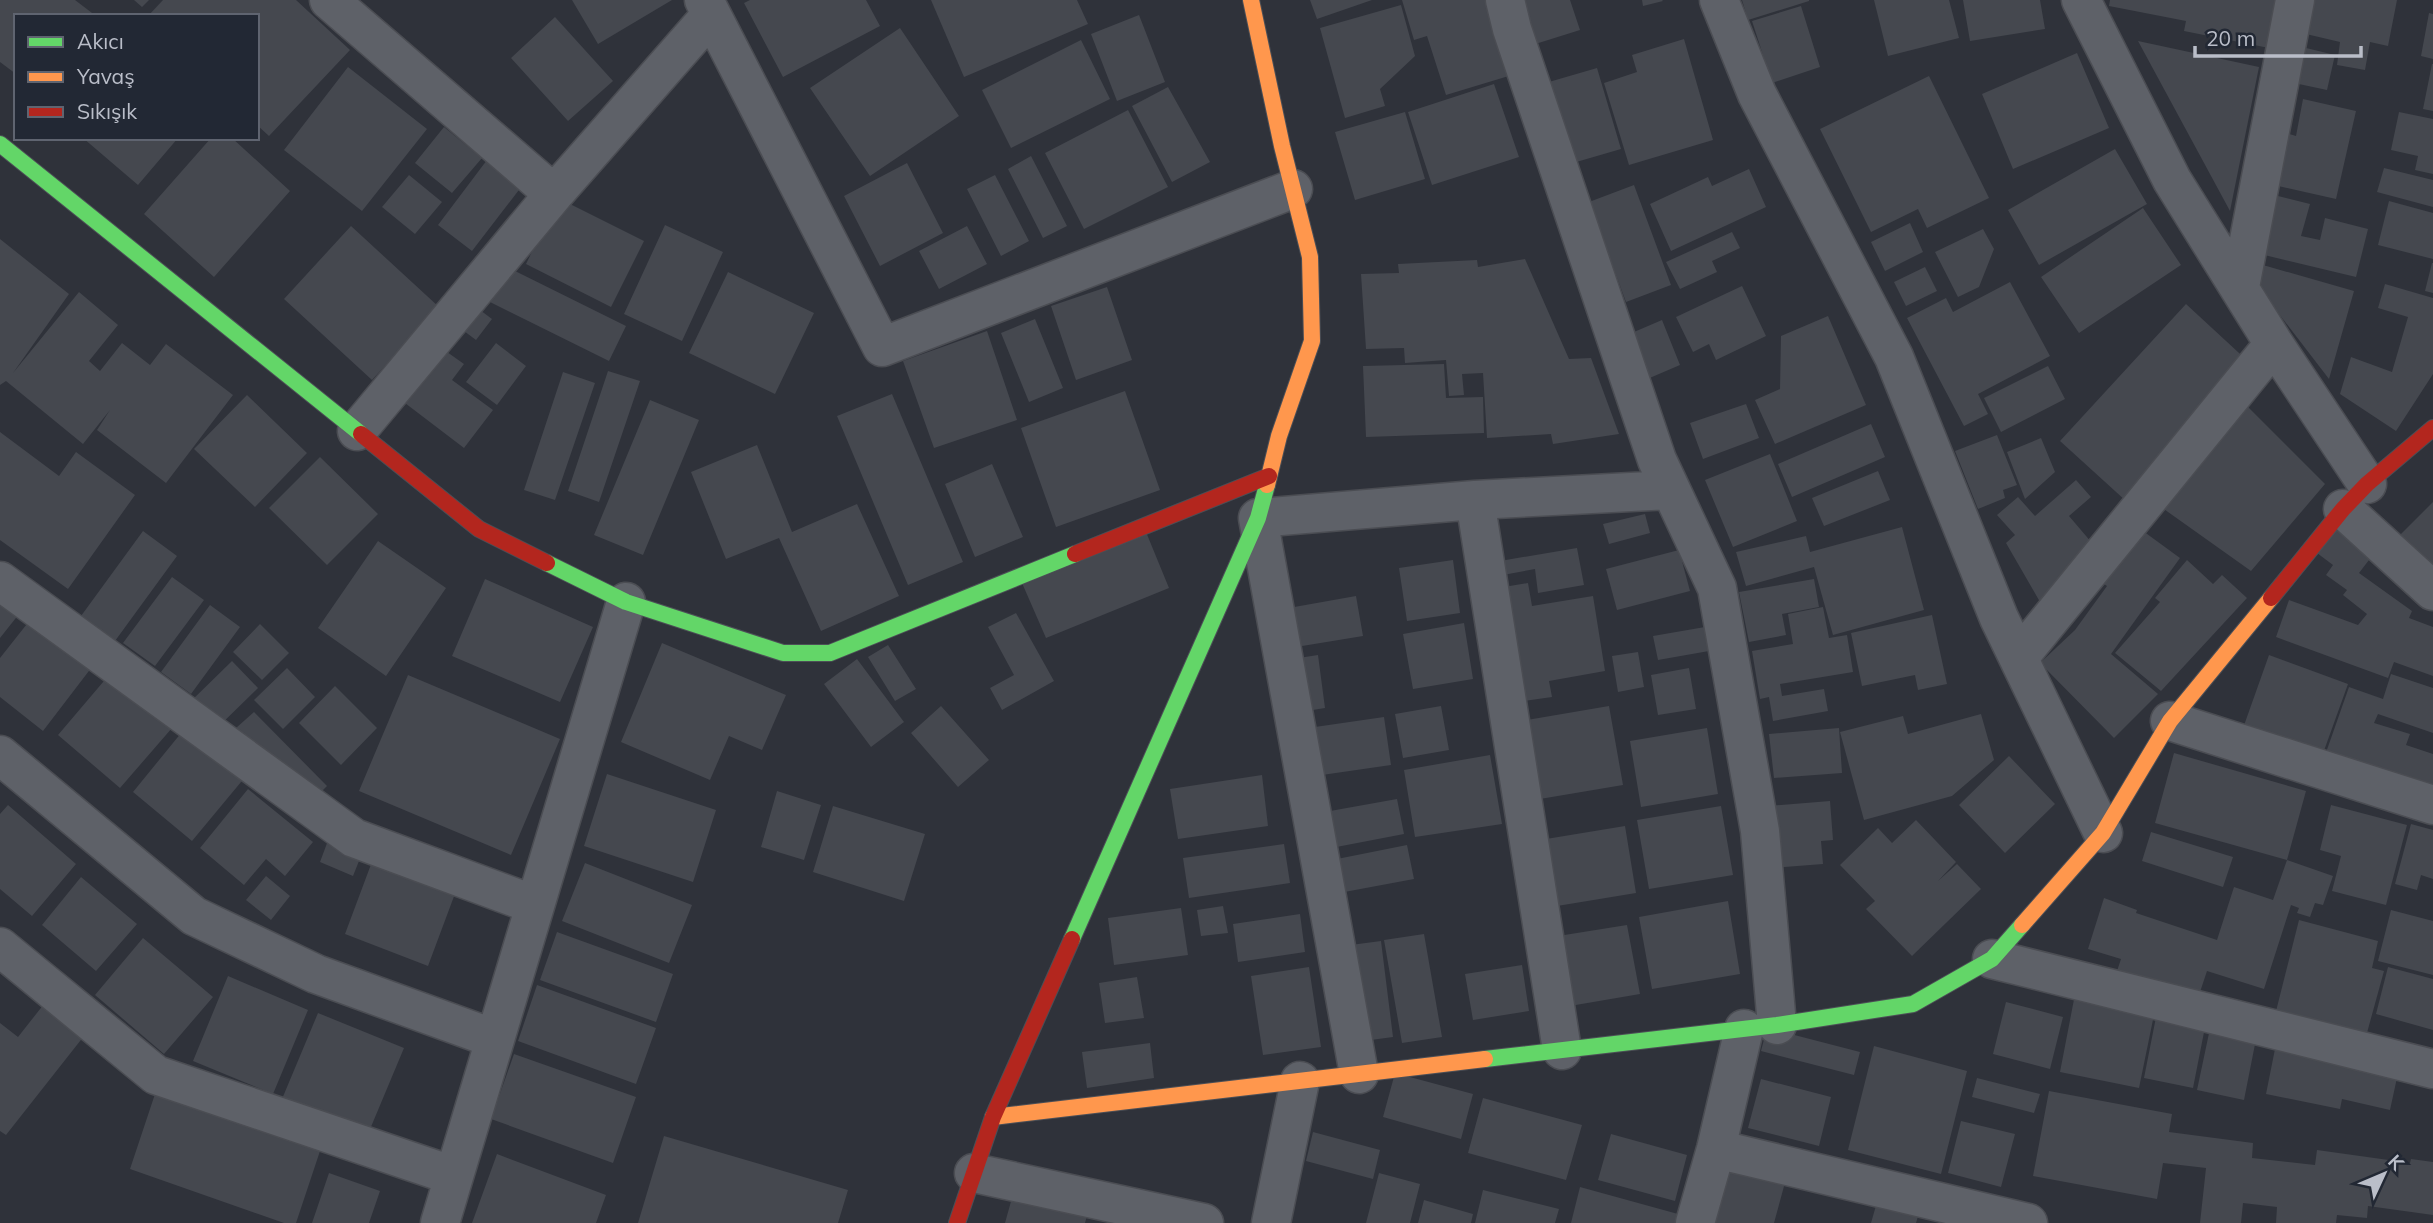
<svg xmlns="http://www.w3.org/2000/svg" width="2433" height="1223" viewBox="0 0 2433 1223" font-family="Mulish,sans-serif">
<rect width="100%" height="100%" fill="#2f323a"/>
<path fill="#45484f" d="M0 0H75L96 16H16V74L0 62Z
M134 0H149L142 7Z
M163 0H296L350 50 269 136 257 125V16H148Z
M572 0H672L598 44Z
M750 0H866L880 26 783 77 744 3Z
M931 0H1077L1088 24 964 77Z
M1310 0H1372L1317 19Z
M1402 0H1489L1512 75 1446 95 1427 36 1414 40Z
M1513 0H1570L1580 30 1529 46Z
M1642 0H1662L1663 1 1643 6Z
M1742 0H1809V1L1748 20Z
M1874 0H1949L1959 38 1888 56Z
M1963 0H2040L2045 29 1970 41Z
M2110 0H2284L2274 49 2184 31 2186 21 2109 6Z
M2313 0H2397L2388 46 2370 42 2365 70 2337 65 2340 42 2306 34Z
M1401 5 1415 56 1380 89 1385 106 1345 118 1320 28Z
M1801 6 1820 67 1772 83 1752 21Z
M2429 13 2433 14V59L2421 56Z
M1139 15 1165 82 1117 101 1091 34Z
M555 17 613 81 568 121 511 58Z
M900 28 959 116 870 176 810 88Z
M1684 39 1713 140 1629 165 1604 83 1637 72 1632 55Z
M1081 40 1110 99 1011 148 982 90Z
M2138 41 2259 67 2230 211Z
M2302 47 2335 55 2327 90 2294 83Z
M2077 53 2109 128 2013 169 1982 94Z
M2432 64H2433V111L2423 109Z
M348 67 427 129 362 211 284 150Z
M1597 68 1621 149 1566 165 1542 84Z
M1929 76 1989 198 1927 228 1918 209 1871 232 1820 129Z
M1494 84 1519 157 1432 185 1408 112Z
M1168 87 1210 162 1172 182 1132 106Z
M2303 99 2356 111 2336 199 2274 185 2286 133 2296 136Z
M1128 110 1168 187 1084 229 1045 153Z
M1405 112 1425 179 1355 200 1335 132Z
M2399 112 2433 119V174L2415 170 2418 156 2391 150Z
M444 127 482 158 452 193 415 163Z
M83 138H178L138 185Z
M211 138H232L290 191 214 277 144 214Z
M2115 149 2147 204 2039 265 2008 210Z
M490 156 525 182 472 251 438 225Z
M1031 156 1067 226 1043 238 1008 169Z
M907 163 943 233 880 266 844 196Z
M2384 168 2433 180V207L2377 192Z
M1749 169 1766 207 1671 251 1650 204 1708 177 1712 186Z
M409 175 442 202 415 234 382 207Z
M995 175 1029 241 1001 256 967 189Z
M1634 185 1671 285 1626 302 1589 202Z
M2270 194 2310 204 2301 236 2320 240 2325 218 2368 229 2356 277 2256 253Z
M558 198 644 241 611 307 526 264Z
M2389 201 2433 213V259L2378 245Z
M2143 208 2181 265 2079 333 2041 277Z
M1910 223 1923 252 1885 271 1871 242Z
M665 225 723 252 682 341 624 314Z
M351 226 439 307 372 380 284 299Z
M967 226 987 264 939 289 919 251Z
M1983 229 1994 249 1979 287 1958 297 1935 252Z
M1732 232 1740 248 1712 261 1717 272 1680 289 1666 262Z
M0 239 69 294 13 373 79 292 118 325 89 361 100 371 122 343 150 365 166 344 233 395 166 483 97 430 110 410 83 444 6 381 0 385Z
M1525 259 1569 359 1591 358 1619 434 1553 444 1551 434 1487 438 1483 373 1462 374 1464 395 1449 396 1446 360 1405 363 1404 348 1366 349 1361 274 1399 273 1398 264 1477 260 1478 267Z
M2432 263H2433V293L2425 291Z
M2263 265 2354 291 2329 379 2256 284Z
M505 266 626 326 609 361 488 301Z
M1925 267 1937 291 1906 306 1894 282Z
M728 272 814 313 775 394 689 353Z
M2010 282 2050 356 1978 394 1988 414 1964 426 1907 318 1946 298 1953 312Z
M2385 284 2433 298V374L2396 431 2340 394 2351 357 2392 372 2408 317 2378 308Z
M1742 286 1766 336 1716 360 1709 344 1693 352 1676 317Z
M1107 287 1132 360 1076 380 1051 306Z
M472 304 492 319 476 340 456 325Z
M2186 304 2252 365 2126 501 2060 441Z
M1828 316 1866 405 1775 444 1755 400 1780 389 1781 336Z
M1035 319 1063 388 1029 402 1001 333Z
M1662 320 1680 365 1638 383 1620 338Z
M987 331 1017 420 934 448 903 361Z
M496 343 526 366 497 405 466 382Z
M440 347 464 364 452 380 493 410 464 448 401 400Z
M1444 364 1446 398 1483 397 1484 433 1366 437 1363 366Z
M2048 366 2065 399 2001 432 1984 398Z
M608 371 640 381 599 502 568 491Z
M563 372 595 383 555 500 524 490Z
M1125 391 1160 490 1056 527 1021 428Z
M892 394 963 562 908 585 837 416Z
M247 395 307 453 255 507 194 449Z
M650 400 699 420 643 555 594 535Z
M1746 404 1759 438 1703 459 1690 423Z
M2247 406 2325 484 2251 571 2161 507Z
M1871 424 1885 457 1792 497 1778 464Z
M0 432 59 476 76 452 135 495 68 589 0 540Z
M1997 435 2017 485 2003 490 2005 498 1978 509 1955 451Z
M2041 438 2055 472 2025 499 2007 452Z
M757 445 792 532 857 504 899 596 821 631 779 538 726 559 691 472Z
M1770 454 1797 521 1733 547 1705 480Z
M320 457 378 514 327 565 269 508Z
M992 464 1023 537 975 557 945 484Z
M1878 471 1890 500 1824 526 1812 498Z
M2076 480 2091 497 2069 516 2098 550 2040 602 2006 543 2015 535 1997 515 2018 497 2035 516Z
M2433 502V585L2391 544Z
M1645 514 1650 533 1609 544 1603 524Z
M2341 519 2379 547 2359 573 2412 611 2409 618 2433 627V676L2394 662 2388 678 2276 637 2289 600 2358 625 2367 614 2343 595 2347 590 2326 575 2333 565 2317 553Z
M1902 527 1924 610 1833 635 1814 567 1746 586 1736 552 1806 536 1810 552Z
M143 531 177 556 115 641 81 616Z
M2143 531 2180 558 2111 654 2158 694 2114 738 2040 663 2075 630 2107 586 2099 581Z
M1146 532 1169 588 1046 638 1022 583Z
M378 541 446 588 386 676 318 628Z
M1577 548 1584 585 1538 593 1535 569 1503 575 1500 561Z
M1679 550 1690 591 1617 610 1606 569Z
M1453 560 1460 613 1407 621 1399 568Z
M2187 560 2213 584 2222 575 2247 598 2161 691 2115 653 2160 602 2155 598Z
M172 577 204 600 155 666 123 643Z
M485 579 593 627 560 702 452 656Z
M1814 579 1819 607 1782 614 1786 635 1749 642 1739 592Z
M1528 583 1532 606 1593 596 1605 671 1549 681 1552 697 1517 702 1498 588Z
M0 591 23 609 0 638Z
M1356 596 1363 636 1290 648 1283 609Z
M210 605 240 627 191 694 161 672Z
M1823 607 1829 638 1847 635 1853 672 1780 684 1782 696 1824 689 1828 711 1773 721 1769 697 1760 699 1752 651 1793 644 1788 614Z
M1016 613 1054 681 1002 710 990 688 1014 675 988 627Z
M34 615 95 663 43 731 0 697V658Z
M1932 615 1947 684 1918 690 1915 675 1862 686 1851 633Z
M1464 623 1473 679 1413 689 1403 634Z
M260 624 289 653 262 680 233 652Z
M1705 627 1709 651 1658 660 1653 636Z
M662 643 786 695 762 750 729 736 710 780 621 742Z
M888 645 916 689 895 701 868 657Z
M1638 652 1644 687 1618 692 1612 656Z
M1318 655 1325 708 1300 712 1292 659Z
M2269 655 2348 684 2321 759 2242 731Z
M857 659 904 722 871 747 824 684Z
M232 661 258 688 213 732 187 705Z
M287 668 315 697 283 729 254 700Z
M1689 668 1696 709 1658 715 1651 675Z
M2391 674 2433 688V733L2378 714 2374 723 2410 734 2406 745 2433 754V800L2323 761 2349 687 2383 699Z
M109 675 172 728 120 788 58 735Z
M408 675 560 739 511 855 359 791Z
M335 686 377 728 341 765 299 723Z
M941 706 989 760 958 787 911 733Z
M1441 706 1449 750 1403 758 1395 714Z
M1609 706 1623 785 1534 800 1521 721Z
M254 712 327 786 310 803 236 728Z
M1981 714 1994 760 1952 796 1864 820 1840 732 1903 716 1908 734Z
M1384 717 1391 765 1315 776 1308 728Z
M186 727 246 776 192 841 133 792Z
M1707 728 1718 794 1641 807 1630 741Z
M1839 728 1842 773 1774 778 1769 734Z
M2174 753 2306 791 2287 860 2155 823Z
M1490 755 1502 824 1415 837 1404 770Z
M2009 756 2055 804 2005 853 1959 805Z
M607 774 716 810 693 882 584 846Z
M1262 775 1268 826 1178 839 1170 789Z
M248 789 313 842 285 876 266 859 244 885 200 848Z
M777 791 821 805 804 860 761 847Z
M1397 799 1404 834 1326 849 1319 813Z
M1830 801 1833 840 1821 841 1823 864 1772 868 1768 806Z
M8 805 76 864 32 916 0 889V814Z
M2331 805 2407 825 2386 905 2332 891 2341 856 2320 850Z
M833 806 925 834 904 901 813 872Z
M1721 806 1733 875 1649 889 1637 820Z
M1916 820 1956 862 1938 881 1957 864 1981 889 1912 956 1866 909 1875 901 1840 865 1878 828 1892 843Z
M2411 824 2433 830V879L2421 875 2417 890 2395 884Z
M1625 826 1636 893 1551 907 1540 840Z
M333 827 367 841 353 876 320 862Z
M2151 832 2233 857 2223 887 2142 861Z
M1284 844 1290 883 1189 898 1183 858Z
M1407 845 1414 879 1339 893 1332 860Z
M373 859 456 891 428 966 345 934Z
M2287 860 2333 876 2323 905 2315 903 2310 917 2297 913 2299 908 2291 905 2264 989 2207 971 2196 1004 2115 977 2121 959 2088 949 2104 898 2137 910 2136 913 2217 940 2234 887 2273 900Z
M585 863 692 905 669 963 562 921Z
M266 876 290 896 271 920 246 900Z
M81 877 137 924 96 971 42 925Z
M1728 901 1740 974 1652 989 1639 917Z
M1223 906 1228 933 1201 936 1197 910Z
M1181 908 1188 955 1114 965 1108 918Z
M2391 910 2433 921V975L2378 961Z
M1300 914 1305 952 1238 962 1233 924Z
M2299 920 2378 941 2372 968 2384 971 2362 1051 2272 1027Z
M1627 925 1640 994 1564 1007 1552 937Z
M557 932 673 974 656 1022 540 980Z
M1424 934 1442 1037 1402 1043 1384 940Z
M143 938 213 997 164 1054 95 995Z
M1381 941 1393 1037 1356 1042 1343 946Z
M1522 965 1529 1011 1473 1020 1465 974Z
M1309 967 1321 1047 1263 1055 1251 976Z
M2388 967 2433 979V1030L2376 1014Z
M228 976 308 1010 273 1094 193 1061Z
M1137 977 1144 1018 1105 1023 1099 983Z
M537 985 656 1028 636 1084 518 1041Z
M2076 989 2156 1005 2139 1088 2060 1072Z
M2006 1002 2063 1017 2050 1069 1993 1054Z
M44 1004 84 1036 6 1135 0 1131V1023L18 1037Z
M2158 1007 2207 1017 2193 1088 2144 1078Z
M318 1013 404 1048 368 1134 282 1099Z
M2212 1019 2258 1029 2244 1100 2197 1090Z
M1767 1028 1860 1052 1854 1075 1761 1051Z
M1150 1043 1154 1078 1087 1088 1082 1052Z
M2276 1044 2400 1064 2390 1110 2342 1099 2340 1109 2266 1094Z
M1874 1046 1967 1071 1941 1174 1848 1150Z
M514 1054 636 1097 613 1163 491 1119Z
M1395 1073 1473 1094 1461 1139 1383 1117Z
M1977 1078 2040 1094 2034 1113 1972 1097Z
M1761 1079 1831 1097 1819 1146 1748 1128Z
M158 1085 323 1142 296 1223H284L130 1169Z
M2049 1091 2172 1114 2169 1132 2253 1143 2252 1158 2315 1165 2317 1150 2410 1163 2411 1159 2433 1162V1215L2368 1206 2367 1218 2337 1215 2336 1223H2276L2277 1207 2243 1203 2241 1223H2200L2206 1168 2163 1163 2157 1199 2033 1176Z
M1483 1098 1582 1125 1566 1180 1468 1153Z
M1961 1121 2015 1134 2001 1187 1948 1173Z
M1313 1132 1380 1150 1373 1179 1306 1161Z
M1611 1134 1687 1155 1675 1201 1598 1180Z
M664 1136 848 1190 838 1223H638Z
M497 1154 606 1195 596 1223H472Z
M1727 1163 1786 1179 1774 1223H1711Z
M329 1173 380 1191 369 1223H312Z
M1379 1173 1420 1184 1410 1223H1366Z
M1015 1187 1089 1208 1085 1223H1005Z
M1580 1187 1678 1214 1676 1223H1571Z
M1483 1190 1559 1209 1555 1223H1475Z
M1879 1195 1921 1206 1916 1223H1871Z
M1424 1200 1473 1214 1471 1223H1418Z"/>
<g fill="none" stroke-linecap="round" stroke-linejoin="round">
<g stroke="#4b4d53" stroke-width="41">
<path id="street" d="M329 0 554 194
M704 0 882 347 1293 189
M1505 0 1512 29 1657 460 1717 588 1760 831 1777 1025
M1719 0 1757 94 1894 357 1999 618 2103 833
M2081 0 2172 180 2274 344 2367 484
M2240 287 2295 0
M357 431 554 194 711 15
M1475 500 1562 1050
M2343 509 2433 591
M0 581 354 838 535 905
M2020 656 2274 344
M2170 721 2433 805
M0 755 194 916 316 974 495 1039
M0 947 156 1075 454 1176
M1992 959 2433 1069
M1359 1074 1258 518 1475 500 1670 490
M1716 1149 2028 1223
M974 1173 1204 1223
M440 1223 626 602
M1271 1223 1300 1081
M1695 1223 1716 1149 1744 1029"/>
</g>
<g stroke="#4c4f56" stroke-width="18">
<path id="fast" d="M0 144 361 434
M547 563 626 602 783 653H830L1075 554
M1072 939 1258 518 1267 485
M1485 1059 1777 1025 1913 1004 1992 959 2022 925"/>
</g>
<g stroke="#4c4f56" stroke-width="18">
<path id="slow" d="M1251 0 1282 146 1310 257 1312 341 1279 436 1267 485
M2022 925 2103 833 2170 721 2271 598
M993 1117 1485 1059"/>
</g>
<g stroke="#4c4f56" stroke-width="18">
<path id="jam" d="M361 434 479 529 547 563
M1075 554 1269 476
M2271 598 2343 509 2367 484 2433 428
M957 1223 993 1117 1072 939"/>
</g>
<use href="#street" stroke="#5e6168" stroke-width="38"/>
<use href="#fast" stroke="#63d668" stroke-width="16"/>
<use href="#slow" stroke="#ff974d" stroke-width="16"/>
<use href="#jam" stroke="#b3261e" stroke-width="16"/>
</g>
<rect x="14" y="14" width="245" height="126" fill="#222834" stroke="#5f6470" stroke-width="2"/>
<rect x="28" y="37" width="35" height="10" fill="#63d668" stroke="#5f6470" stroke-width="2"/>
<text x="77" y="49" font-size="21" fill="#babec9">Akıcı</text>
<rect x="28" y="72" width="35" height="10" fill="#ff974d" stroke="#5f6470" stroke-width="2"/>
<text x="77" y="84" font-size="21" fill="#babec9">Yavaş</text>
<rect x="28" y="107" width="35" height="10" fill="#b3261e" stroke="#5f6470" stroke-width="2"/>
<text x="77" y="119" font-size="21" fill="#babec9">Sıkışık</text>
<g transform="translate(2384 1174) rotate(46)" stroke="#222834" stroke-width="5" paint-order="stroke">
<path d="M0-5L12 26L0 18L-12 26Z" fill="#babec9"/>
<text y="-10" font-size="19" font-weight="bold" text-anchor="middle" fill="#babec9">K</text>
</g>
<path d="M2195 46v10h166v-10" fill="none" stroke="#babec9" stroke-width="3.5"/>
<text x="2206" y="46" font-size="21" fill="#babec9" stroke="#222834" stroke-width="5" paint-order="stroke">20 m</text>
</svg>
